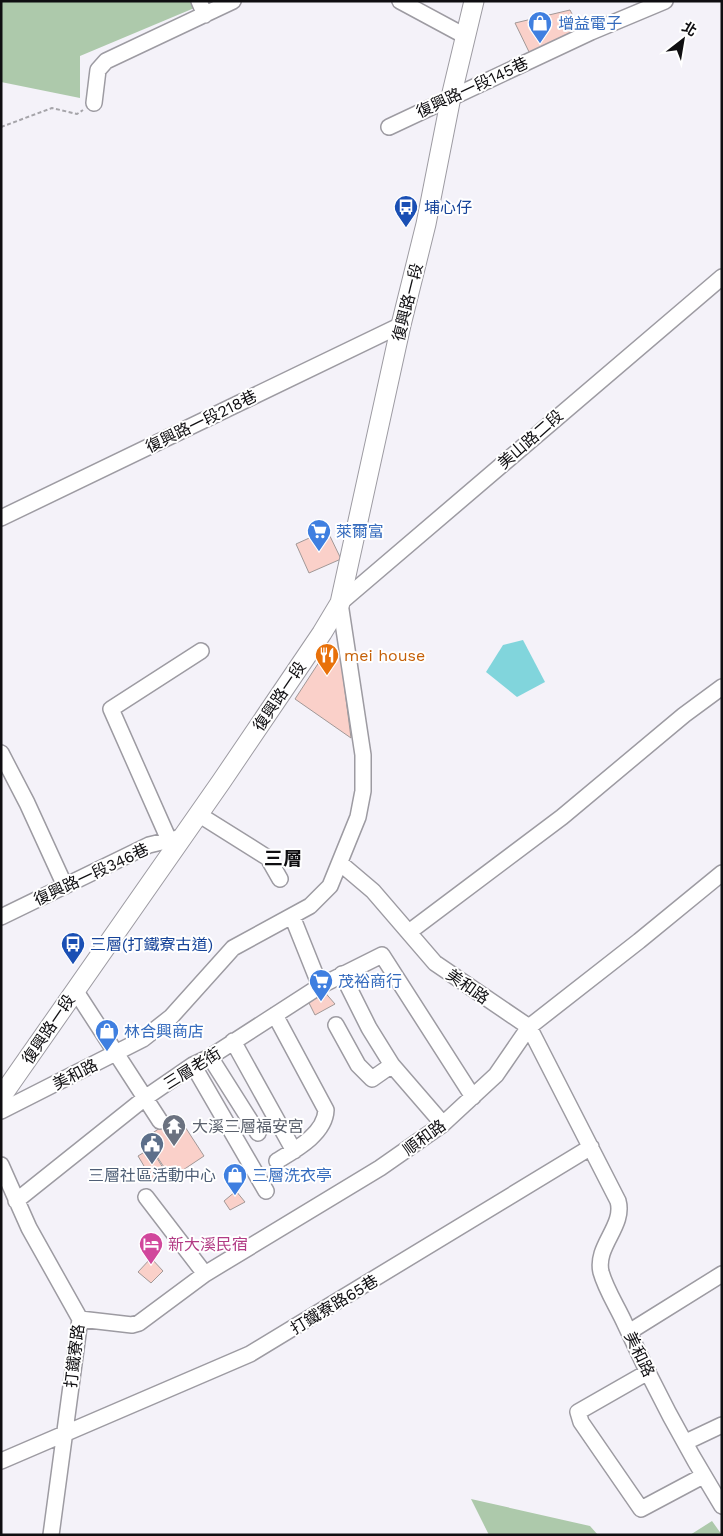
<svg xmlns="http://www.w3.org/2000/svg" width="723" height="1536" viewBox="0 0 723 1536" font-family="'Work Sans','Noto Sans TC',sans-serif">
<rect width="100%" height="100%" fill="#f4f2f9"/>
<path fill="#adc9ab" d="M1 1H211L80 56V98L1 82Z
M471 1499 590 1526 598 1535H489Z
M712 1521 722 1535H690Z"/>
<path fill="#81d5dc" d="M523 640 545 682 517 697 486 672 503 645Z"/>
<path fill="#fad0c9" stroke="#a19897" d="M570 10 581 32 531 56 515 23Z
M327 530 341 559 309 573 296 544Z
M340 652 351 738 295 699 325 653Z
M322 989 335 1004 315 1015 307 999Z
M178 1116 204 1156 171 1178 145 1138Z
M151 1148 166 1173 153 1181 138 1156Z
M236 1191 245 1202 230 1210 224 1201Z
M151 1258 163 1271 151 1283 138 1272Z"/>
<g fill="none" stroke-linecap="round" stroke-linejoin="round">
<g stroke="#9d9ba2" stroke-width="18">
<path id="minor" d="M199 1 205 15
M400 1 465 36
M94 103 98 70 106 61 233 1
M389 127 591 32 665 1
M1 518 401 325
M1 753 27 803 65 886
M198 814 268 858 280 879
M169 840 111 709 201 651
M340 863 373 891 435 963 529 1027 618 1201C625 1226 595 1246 601 1272 606 1290 618 1308 625 1324 653 1386 686 1448 722 1506
M292 916 320 986
M1 917 149 845 178 838
M409 932 562 817 684 715 722 687
M342 974 369 1028 392 1065 443 1124
M75 990 160 1121
M275 1015 326 1110C325 1134 295 1150 277 1161
M336 1025 358 1065 372 1079 392 1065
M233 1041 294 1151
M210 1057 258 1133
M193 1065 266 1191
M1 1111 143 1039 171 1017 233 948 310 906 330 886 358 817 363 791V755L340 603 722 277
M1 1165 29 1228 80 1319 51 1535
M146 1197 205 1274
M16 1201 145 1098 193 1065 210 1057 320 986 382 955 473 1097
M80 1319 132 1325 139 1323 205 1274 380 1168 443 1124 496 1075 529 1027 639 941 722 873
M629 1332 722 1274
M648 1372 578 1412 581 1422 641 1509 703 1476
M686 1442 722 1425
M1 1461 250 1354 591 1147"/>
</g>
<g stroke="#9d9ba2" stroke-width="21">
<path id="major" d="M1 1097 221 782 322 633 340 603 401 325 426 224 451 97 474 1"/>
</g>
<path stroke="#a6a5aa" stroke-width="2" stroke-dasharray="4 2.5" stroke-linecap="butt" d="M1 127 52 108 77 114 83 110"/>
<use href="#minor" stroke="#fff" stroke-width="15"/>
<use href="#major" stroke="#fff" stroke-width="19"/>
</g>
<defs>
<g id="shop-pin" transform="scale(1.25)"><path d="M0 17L-7.5 6A9.5 9.5 0 1 1 7.5 6Z" fill="#3f7fe0" stroke="#fff"/><path d="M-5-2.5h2.3a2.7 3.5 0 0 1 5.4 0H5L5.5 6h-11ZM-1.5-2.5h3a1.5 2.3 0 0 0-3 0Z" fill="#fff"/></g>
<g id="bus-pin" transform="scale(1.25)"><path d="M0 17L-7.5 6A9.5 9.5 0 1 1 7.5 6Z" fill="#1a4fb4" stroke="#fff"/><path d="M-5-6H5V4H4V6H2V4H-2V6H-4V4H-5ZM-3.5-4V0h7V-4ZM-3.5 1.2v1.5H-2V1.2ZM2 1.2v1.5H3.5V1.2Z" fill="#fff"/></g>
<g id="supermarket-pin" transform="scale(1.25)"><path d="M0 17L-7.5 6A9.5 9.5 0 1 1 7.5 6Z" fill="#3f7fe0" stroke="#fff"/><path d="M-6-5.5h2.5l.6 2H6L4.5 2H-2.5L-4.4-4H-6ZM-1.5 3.2a1.3 1.3 0 1 0 .1 0ZM3 3.2a1.3 1.3 0 1 0 .1 0Z" fill="#fff"/></g>
<g id="restaurant-pin" transform="scale(1.25)"><path d="M0 17L-7.5 6A9.5 9.5 0 1 1 7.5 6Z" fill="#e8710a" stroke="#fff"/><path d="M-5-6h1v4h1v-4h1v4h1v-4h1v5L-1.5 .5V6h-2V.5L-5-1ZM5-6V6H3V1.5H1.5Q1.5-4 5-6Z" fill="#fff"/></g>
<g id="temple-pin" transform="scale(1.25)"><path d="M0 17L-7.5 6A9.5 9.5 0 1 1 7.5 6Z" fill="#6b7280" stroke="#fff"/><path d="M0-6L5-2H3V0L6.5 2.5H4V6H1.5V3h-3V6H-4V2.5H-6.5L-3 0V-2H-5Z" fill="#fff"/></g>
<g id="civic-pin" transform="scale(1.25)"><path d="M0 17L-7.5 6A9.5 9.5 0 1 1 7.5 6Z" fill="#5c6f8a" stroke="#fff"/><path d="M-.6-6.5H3V-4.5H.6V-3L4-1V1h2V6H-6V1h2V-1L-.6-3ZM-1.2 2.5V6h2.4V2.5Z" fill="#fff"/></g>
<g id="hotel-pin" transform="scale(1.25)"><path d="M0 17L-7.5 6A9.5 9.5 0 1 1 7.5 6Z" fill="#d1479c" stroke="#fff"/><path d="M-6-4.5h1.5V1H6V5H4.5V3h-9V5H-6ZM-4 0a1.8 1.8 0 1 1 3.6 0ZM.5 0V-2.5h3Q6-2.5 6 0Z" fill="#fff"/></g>
</defs>
<g fill-rule="evenodd">
<use href="#shop-pin" x="540" y="23"/>
<use href="#bus-pin" x="406" y="207"/>
<use href="#supermarket-pin" x="319" y="531"/>
<use href="#restaurant-pin" x="327" y="655"/>
<use href="#bus-pin" x="73" y="944"/>
<use href="#supermarket-pin" x="321" y="981"/>
<use href="#shop-pin" x="107" y="1031"/>
<use href="#temple-pin" x="174" y="1126"/>
<use href="#civic-pin" x="152" y="1144"/>
<use href="#shop-pin" x="235" y="1175"/>
<use href="#hotel-pin" x="151" y="1244"/>
</g>
<g text-anchor="middle" stroke-width="4" stroke-linejoin="round" paint-order="stroke">
<g font-size="16" fill="#366cbe" stroke="#fff" text-anchor="start">
<text x="558" y="29">增益電子</text>
<text x="336" y="537">萊爾富</text>
<text x="338" y="987">茂裕商行</text>
<text x="124" y="1037">林合興商店</text>
<text x="252" y="1181">三層洗衣亭</text>
</g>
<g font-size="16" fill="#0f0e11" stroke="#fff">
<text transform="translate(472 87) rotate(-25)" y="6">復興路一段145巷</text>
<text transform="translate(407 302) rotate(-76)" y="6">復興路一段</text>
<text transform="translate(201 421) rotate(-26)" y="6">復興路一段218巷</text>
<text transform="translate(530 439) rotate(-41)" y="6">美山路二段</text>
<text transform="translate(279 696) rotate(-56)" y="6">復興路一段</text>
<text transform="translate(91 874) rotate(-25)" y="6">復興路一段346巷</text>
<text transform="translate(468 986) rotate(35)" y="6">美和路</text>
<text transform="translate(48 1029) rotate(-56)" y="6">復興路一段</text>
<text transform="translate(192 1068) rotate(-32)" y="6">三層老街</text>
<text transform="translate(75 1074) rotate(-27)" y="6">美和路</text>
<text transform="translate(424 1137) rotate(-36)" y="6">順和路</text>
<text transform="translate(334 1304) rotate(-31)" y="6">打鐵寮路65巷</text>
<text transform="translate(640 1354) rotate(64)" y="6">美和路</text>
<text transform="translate(74 1356) rotate(-83)" y="6">打鐵寮路</text>
</g>
<g font-size="16" fill="#164399" stroke="#fff" text-anchor="start">
<text x="424" y="213">埔心仔</text>
<text x="90" y="950">三層(打鐵寮古道)</text>
</g>
<g font-size="16" fill="#c56008" stroke="#fff" text-anchor="start">
<text x="344" y="661">mei house</text>
</g>
<g font-size="16" fill="#5b616d" stroke="#fff" text-anchor="start">
<text x="192" y="1132">大溪三層福安宮</text>
</g>
<g font-size="16" fill="#4e5e75" stroke="#fff">
<text x="152" y="1181">三層社區活動中心</text>
</g>
<g font-size="16" fill="#b23c85" stroke="#fff" text-anchor="start">
<text x="168" y="1250">新大溪民宿</text>
</g>
<g font-size="19" font-weight="bold" fill="#0f0e11" stroke="#fff">
<text x="283" y="865">三層</text>
</g>
</g>
<rect width="723" height="1536" fill="none" stroke="#0f0e11" stroke-width="5"/>
<g transform="translate(683 40) rotate(31)" stroke="#ffffff" stroke-width="4" paint-order="stroke">
<path d="M0-4L9 19L0 12L-9 19Z" fill="#0f0e11"/>
<text y="-8" font-size="14" font-weight="bold" text-anchor="middle" fill="#0f0e11">北</text>
</g>
</svg>
